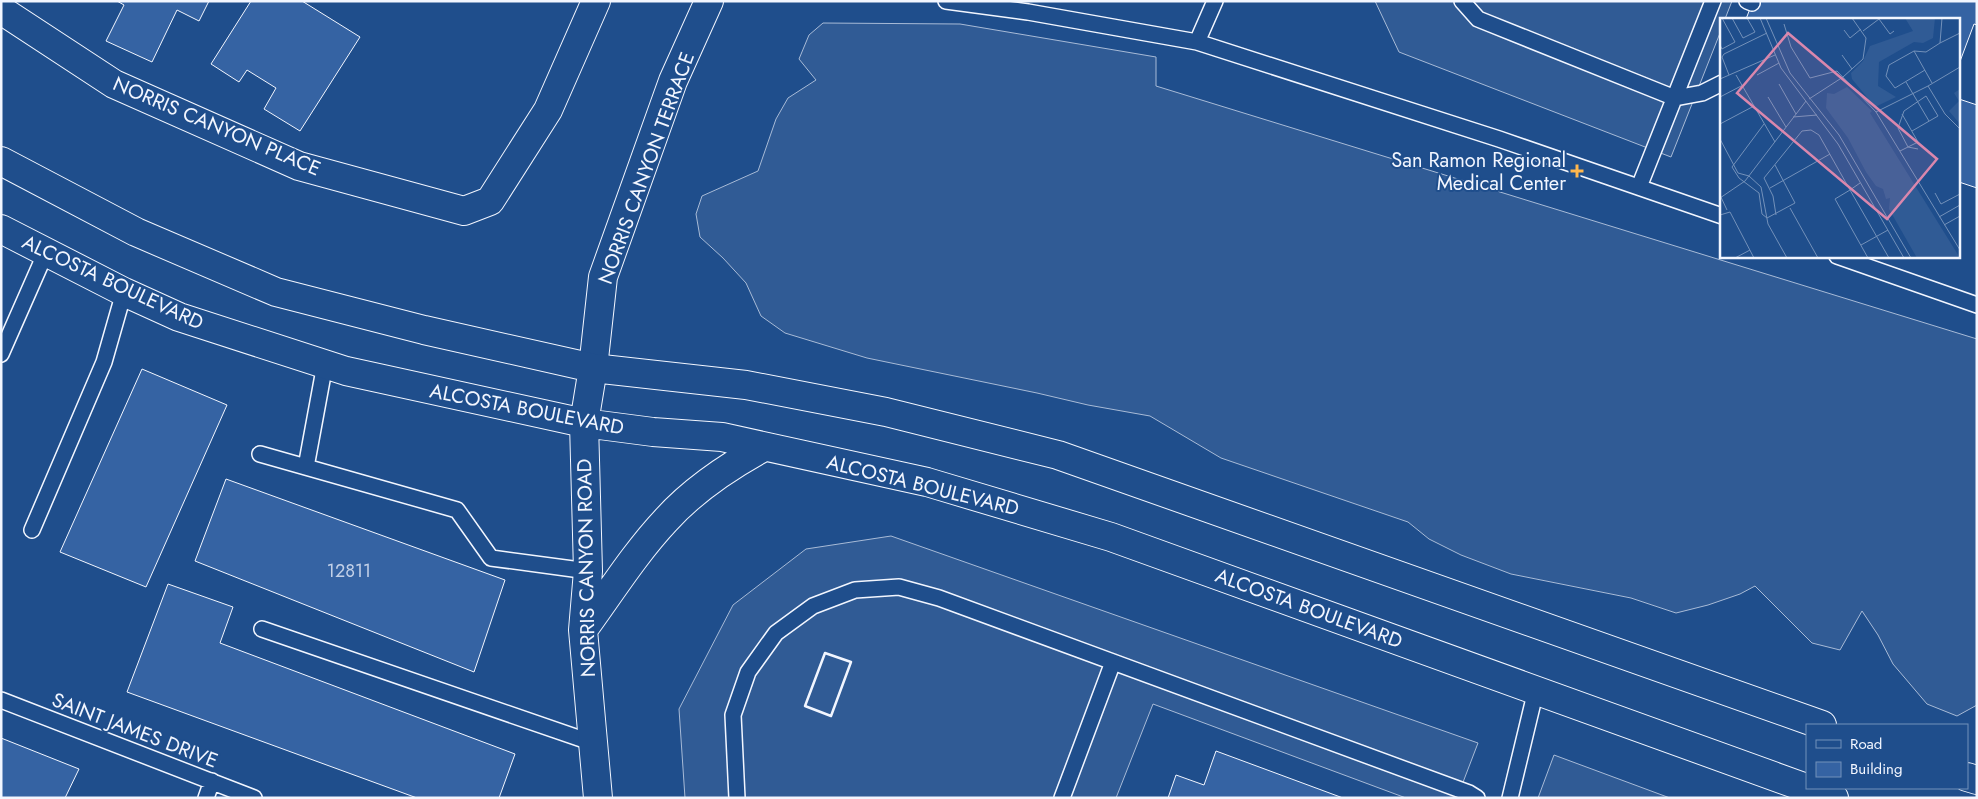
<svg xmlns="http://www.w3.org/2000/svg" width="1978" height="799" viewBox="0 0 1978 799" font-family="Jost,sans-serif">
<rect width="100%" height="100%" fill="#1f4e8c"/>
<path fill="#305b95" stroke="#a8bbd7" d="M1375 1H1732L1725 19H1722V28L1671 157 1399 52Z
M823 23 960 24 1156 57V86L1977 339V705L1957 716 1927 704 1893 664 1878 635 1862 611 1840 650 1812 643 1755 586 1740 594 1708 605 1676 613 1631 598 1511 574 1461 555 1429 539 1408 522 1221 458 1150 416 1088 405 1037 393 867 358 785 333 761 316 746 283 723 258 700 237 696 214 702 196 758 171 776 119 788 98 816 80 799 59 809 35Z
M891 536 1478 743 1457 798H1406L1153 704 1116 798H685L679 709 733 605 806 549Z
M1554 755 1670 798H1538Z"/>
<path fill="#3563a3" stroke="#f2f6ff" d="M117 1H209L199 21 177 10 152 62 106 41 124 5Z
M251 1H302L360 37 300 131 264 109 276 88 247 70 239 82 211 64Z
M1753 1H1977V25L1974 24 1959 64V19H1746Z
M1959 99 1977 105V188L1959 182Z
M142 369 227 405 146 587 60 552Z
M226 479 505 580 474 672 195 561Z
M168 584 233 607 220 643 515 754 499 798H417L127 692Z
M1 738 79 769 65 798H1Z
M1216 751 1343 798H1168L1176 775 1204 785Z"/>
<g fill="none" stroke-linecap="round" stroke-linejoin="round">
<g stroke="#f2f6ff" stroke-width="18">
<path id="service" d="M946 1 1028 12 1197 42 1499 139 1722 216
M1462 1 1478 19 1675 98 1702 93 1722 83
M1747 1 1752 3
M1197 42 1215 1
M1639 187 1713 1
M1837 256 1977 305
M1 354 46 252
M260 454 457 510 491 558 588 571
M306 467 325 364
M32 530 104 362 124 292
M262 629 593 743
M1 700 254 798
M206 798 212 781
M737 798 733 715 748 672 776 633 813 606 855 590 899 587 939 598 1469 793 1477 798
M1062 798 1113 662
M1510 798 1536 690"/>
</g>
<g stroke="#f2f6ff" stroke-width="30">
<path id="minor" d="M1 10 114 84 299 166 464 211 490 201 548 110 596 1
M593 368 603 277 673 81 709 1"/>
</g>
<g stroke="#f2f6ff" stroke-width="30">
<path id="secondary" d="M1 161 136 232 276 292 424 330 593 368 746 385 886 412 1058 455 1822 725
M1 229 124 292 179 317 346 371 584 423 653 432 722 437 927 482 1111 537 1834 798
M593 368 584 423 588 571 583 630 598 798
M583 630C610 593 635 553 666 520 693 490 729 466 764 447
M1967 777 1977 780"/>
</g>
<use href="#service" stroke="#1f4e8c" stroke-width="15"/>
<use href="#minor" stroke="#1f4e8c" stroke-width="28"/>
<use href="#secondary" stroke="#1f4e8c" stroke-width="28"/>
<path stroke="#f2f6ff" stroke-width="2.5" d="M825 653 851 662 831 716 805 706Z"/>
</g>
<path fill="#ffb74d" stroke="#1f4e8c" stroke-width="2" d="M1574.5 163.5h5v5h5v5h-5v5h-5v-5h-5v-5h5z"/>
<g text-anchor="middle" stroke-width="4" stroke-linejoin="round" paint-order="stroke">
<g font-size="18" fill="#c3d1e8">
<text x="349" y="577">12811</text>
</g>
<g font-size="20" fill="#f2f6ff" stroke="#1f4e8c">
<text transform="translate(217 126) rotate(23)" y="7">NORRIS CANYON PLACE</text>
<text transform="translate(646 168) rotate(-70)" y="7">NORRIS CANYON TERRACE</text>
<text transform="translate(113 282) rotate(25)" y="7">ALCOSTA BOULEVARD</text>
<text transform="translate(527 409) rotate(11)" y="7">ALCOSTA BOULEVARD</text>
<text transform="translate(923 485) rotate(14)" y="7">ALCOSTA BOULEVARD</text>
<text transform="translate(586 568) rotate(-91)" y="7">NORRIS CANYON ROAD</text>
<text transform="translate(1309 608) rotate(20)" y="7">ALCOSTA BOULEVARD</text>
<text transform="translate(135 730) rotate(21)" y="7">SAINT JAMES DRIVE</text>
</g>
<g font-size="20" fill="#f2f6ff" stroke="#1f4e8c" text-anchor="end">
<text x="1566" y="167">San Ramon Regional<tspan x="1566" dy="23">Medical Center</tspan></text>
</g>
</g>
<g transform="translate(1720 18)">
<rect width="240" height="240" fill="#1f4e8c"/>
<path d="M185 0H215L213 20 203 25 194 24 159 44 158 68 176 79 155 89 132 61 131 55 143 43 150 28 193 13ZM127 69 152 93 150 95 240 240H197L169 191 170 180 166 181 163 171 156 168 146 154 128 120 106 90 107 75 114 76ZM240 71V106L229 93 239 83 234 75Z" fill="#305b95"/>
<path fill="none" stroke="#7391ba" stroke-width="1" d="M12 0 23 20 35 14 27 0M40 0 61 50 118 126 184 240M46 0 70 55 119 117 191 240M64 6 71 29 90 60 117 53 156 94 240 232M124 12 130 20 141 11M143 13 159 1 170 16 174 13M220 25 240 15M0 27 2 31 15 24 2 0M194 33 212 65M122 37 132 51M205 52 175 70 166 58 169 47 194 33 206 34 220 25 222 0M9 57 2 39 4 36 47 15M16 57 55 124M37 57 59 45M0 61 55 37M186 64 209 103M59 66 76 96M208 68 240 49M0 79 23 67M48 79 66 109M89 81 123 59 143 41 146 20 132 0M156 94 208 68 225 96 240 111M73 99 97 97M0 106 34 88M44 106 12 149 19 160 39 175 42 196 47 200M192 113 218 98M0 121 18 155 29 158 41 169 48 206 67 240M198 131 188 129 178 110 184 93 206 78 218 98M180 133 198 124 182 96M50 170 110 136M215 175 221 186 240 176M0 177 7 192M0 180 25 163 86 83M70 190 98 240M0 197 10 194 34 240M56 197 53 178 44 160 82 113 91 112 99 117 130 172 140 165M219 199 240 187M47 200 75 185 55 147M224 207 240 198M141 227 168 212M15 240 30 232M148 240 115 181 130 172 169 240"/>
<path fill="#da87ad" fill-opacity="0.15" stroke="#da87ad" stroke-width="2.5" d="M68 15 217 141 167 201 17 75Z"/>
<rect width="240" height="240" fill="none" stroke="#f2f6ff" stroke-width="2.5"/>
</g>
<rect width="1978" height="799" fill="none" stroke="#f2f6ff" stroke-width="5"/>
<rect x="1806" y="724" width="162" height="65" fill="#1f4e8c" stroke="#7391ba"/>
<rect x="1816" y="740" width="25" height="8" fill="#1f4e8c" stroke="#7391ba"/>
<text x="1850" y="749" font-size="15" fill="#f2f6ff">Road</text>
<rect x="1816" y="762" width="25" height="15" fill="#3563a3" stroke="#7391ba"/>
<text x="1850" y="774" font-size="15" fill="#f2f6ff">Building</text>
</svg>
